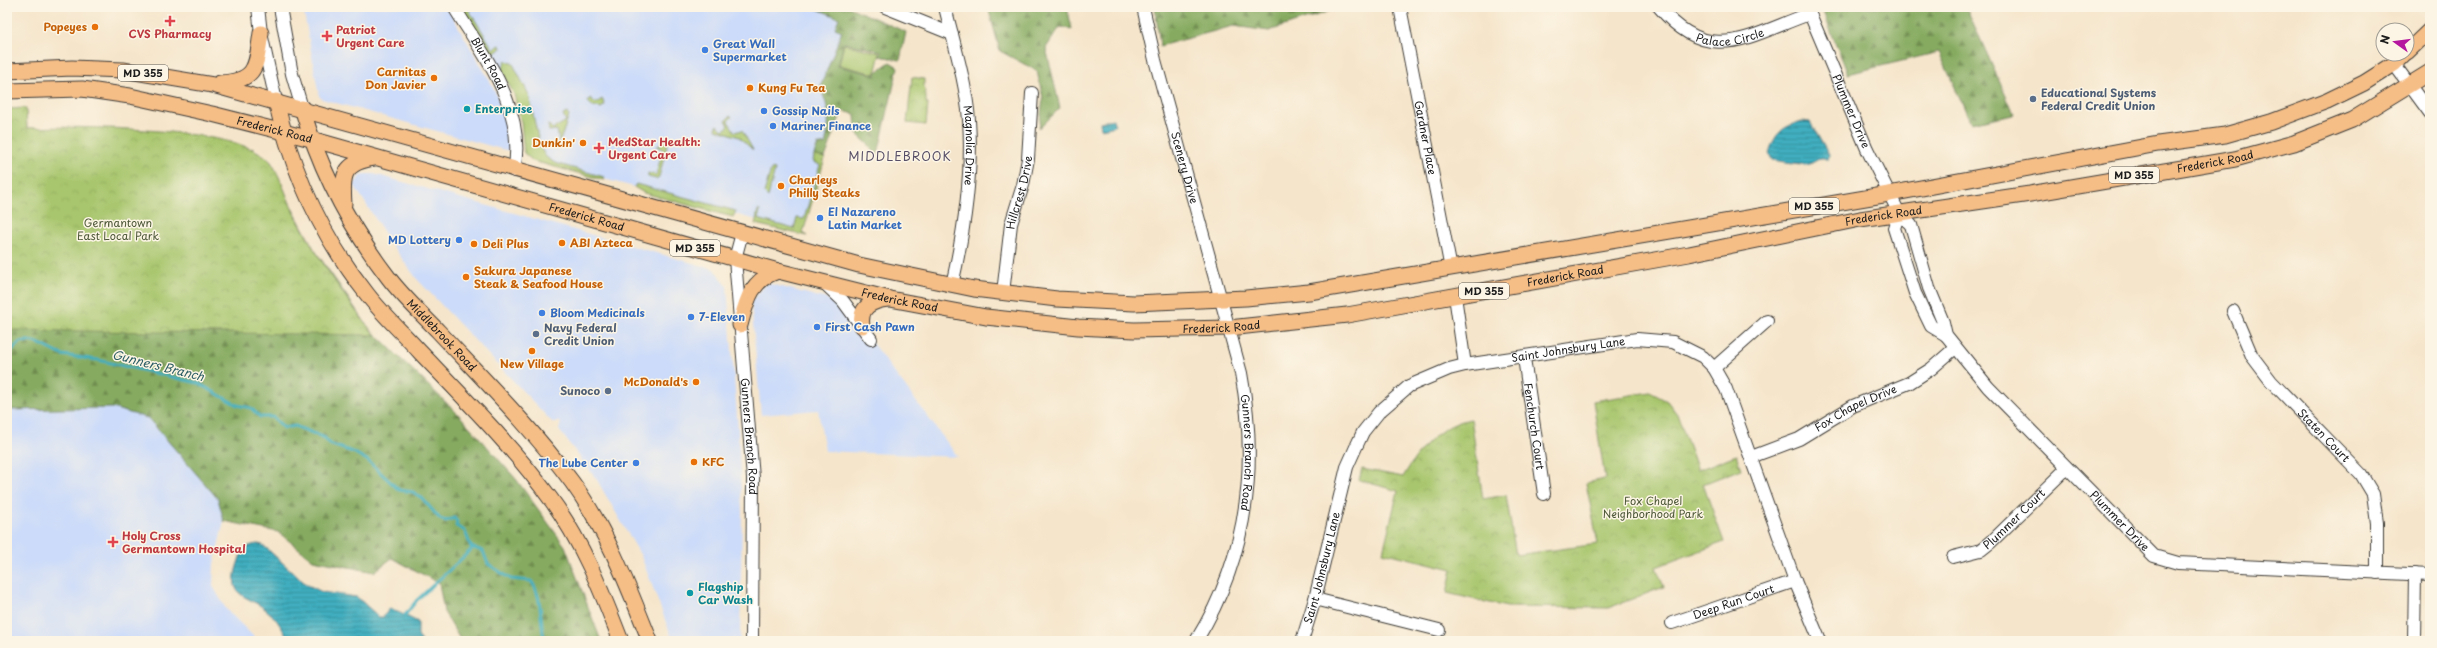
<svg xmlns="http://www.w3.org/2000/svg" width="2437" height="648" viewBox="0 0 2437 648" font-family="'Playpen Sans',sans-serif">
<defs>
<pattern id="forest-firs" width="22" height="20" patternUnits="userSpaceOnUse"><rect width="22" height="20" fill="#86ab60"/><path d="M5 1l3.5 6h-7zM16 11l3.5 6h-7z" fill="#6d8a4e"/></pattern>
<pattern id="park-crowns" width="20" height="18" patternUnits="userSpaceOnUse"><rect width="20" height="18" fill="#a8c66d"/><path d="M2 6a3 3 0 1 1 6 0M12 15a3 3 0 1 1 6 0" fill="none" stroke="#90aa5e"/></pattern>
<pattern id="water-rules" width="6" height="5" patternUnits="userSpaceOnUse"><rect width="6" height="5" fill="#41aebf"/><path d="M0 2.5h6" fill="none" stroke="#368d9a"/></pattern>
</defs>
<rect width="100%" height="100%" fill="#fcf5e5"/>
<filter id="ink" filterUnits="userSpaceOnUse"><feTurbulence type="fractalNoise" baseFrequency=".025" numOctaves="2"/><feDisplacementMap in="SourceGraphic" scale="8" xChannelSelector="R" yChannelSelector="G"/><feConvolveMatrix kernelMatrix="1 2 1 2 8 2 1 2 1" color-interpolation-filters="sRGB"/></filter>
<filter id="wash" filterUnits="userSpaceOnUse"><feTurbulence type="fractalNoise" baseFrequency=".012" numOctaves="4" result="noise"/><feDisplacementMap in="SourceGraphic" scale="16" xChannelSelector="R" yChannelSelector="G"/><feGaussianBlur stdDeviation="0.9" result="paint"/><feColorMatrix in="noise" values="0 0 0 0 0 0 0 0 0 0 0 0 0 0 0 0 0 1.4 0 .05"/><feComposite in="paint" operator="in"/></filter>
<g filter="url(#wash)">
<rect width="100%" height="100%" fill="#f5e5ca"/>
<path fill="#ccdbf9" d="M303 7H447L490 81 504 110 511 135 510 150H505L322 99 319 96Z
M461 7H824L849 16 822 84 837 102 802 232 533 160 514 94Z
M366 174H374L714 269 727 286 738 429 742 511 740 641H673L641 556 597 480 559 430 561 422H552L417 279 392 245 354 185 360 176Z
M767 283 842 303 958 457 825 451 818 410 761 415 751 302Z
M116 408 148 418 218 499 224 521 214 564 213 586 226 609 258 641H7V410Z"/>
<path fill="#a8c66d" stroke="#627144" d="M459 7H467L493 49 500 45 501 49 494 53 487 51Z
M844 44 880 53 875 74 839 65Z
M505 61 512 62 529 95 540 147 546 157 555 163 604 177V180L533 161 524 153 521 122 514 94 502 72Z
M590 98 596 103 602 99 605 105 601 108 592 106 588 102Z
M567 113 569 116 557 149 551 144 559 142 557 130 549 131 548 124 553 129 566 121 563 115Z
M730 116 732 117 728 121 735 132 742 130 753 150 739 137 716 129 717 125 723 130 729 126 726 120Z
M665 140 668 142 659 177 656 179 648 177V173L656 175 663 149 657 146Z
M814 155 825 158 803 233 807 236 755 224 758 210 760 211 758 219 794 229 797 218 804 219 820 165 813 162Z
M771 169 775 170 768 197 764 193Z
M636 184 736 211 733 217 721 214 644 193 634 187Z"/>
<path fill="url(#forest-firs)" stroke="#51643e" d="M794 7H849L906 32 900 60 880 56 881 51 844 43 838 66 876 75 877 71 890 62 898 67 877 158 869 145 856 133 855 114 842 111 825 158 814 155 818 144 825 145C830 124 830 108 820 88L842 31 835 28 839 18 815 8Z
M988 7H1067L1072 29 1060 27 1046 48 1060 108 1039 129 1043 98 1037 71 1000 51Z
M1155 7H1342L1269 31 1233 26 1160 46Z
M1821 7H1966L2014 114 1971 123 1939 52 1848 74Z
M252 148 271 162 291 206 314 249 369 328 459 415 516 479 565 546 601 641H461L444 612 439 583 392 558 374 572 313 560 278 532 224 521 218 499 148 418 112 408 7 410V252L260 254Z"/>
<path fill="url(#park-crowns)" stroke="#627144" d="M912 77 924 79C923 88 927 94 926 103L928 104 926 125 907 123Z
M26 108 27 128C73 126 243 126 271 162 279 173 289 203 296 217 319 259 345 299 375 335L7 330V109Z
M1650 392 1667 401 1677 414 1698 470 1736 455 1741 469 1703 484 1724 542 1656 567 1664 587 1608 608 1507 607 1447 593 1452 569 1383 552 1398 491 1359 480 1362 469 1403 477C1419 450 1438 425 1471 419L1483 499 1506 495 1516 555 1598 544 1586 483 1605 479 1593 401Z"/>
<path fill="url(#water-rules)" stroke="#2e656e" d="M1113 119 1115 126 1101 129 1100 122Z
M1802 121 1810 122 1829 155 1828 159H1819L1808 165 1772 160 1769 153C1775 133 1782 127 1802 121Z
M258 544 263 545 306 584 322 592 357 597 379 617H383L390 608 418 622V636L422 641H289C284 632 279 622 272 615 249 592 224 602 239 560 242 550 246 545 258 544Z"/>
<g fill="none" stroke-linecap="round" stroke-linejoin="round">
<path stroke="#41aebf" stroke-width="3" d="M7 355 20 342 28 341 38 343 62 355 98 360 198 383 237 405 251 408 260 417H273L284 428 295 426 325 438 329 444 353 452 367 460 399 490 413 492 422 498 440 519 445 521 455 518 457 522 456 526 465 531 471 547 483 551 488 564 511 579 531 581C543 596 539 621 545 641
M405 615 417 600 473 548"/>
</g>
</g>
<g filter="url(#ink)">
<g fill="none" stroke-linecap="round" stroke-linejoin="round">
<g stroke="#3d3a36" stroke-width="14">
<g id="minor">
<path d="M258 7 261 33 276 101"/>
<path d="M280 7 292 74 302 108"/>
<path id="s1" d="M454 7C484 56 527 109 514 171"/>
<path d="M885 7 952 34"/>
<path id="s2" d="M945 7C954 44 966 82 969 120 973 175 964 232 952 285"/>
<path id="s3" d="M1143 7 1155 60 1241 373C1259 468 1247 558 1196 641"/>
<path id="s4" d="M1400 7 1451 269"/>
<path id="s5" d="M1659 7C1709 67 1748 36 1809 14"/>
<path id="s6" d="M1807 7 1867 149 1899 213 1911 225 1929 288 1943 322 1946 335 1988 387 2154 556 2178 563 2430 575"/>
<path d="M2394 64 2430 113"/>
<path d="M1899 213 1894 228 1915 293 1931 326 1946 335"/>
<path id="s7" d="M742 233 735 259 753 478 752 641"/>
<path d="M824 283 843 301 871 339"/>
<path id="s8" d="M1003 293 1011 224 1023 185 1028 159 1032 93"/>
<path d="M1455 296 1465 365"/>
<path id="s9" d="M2233 311 2252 356 2271 381 2361 474 2373 494 2377 523V573"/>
<path id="s10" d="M1524 358 1544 494"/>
<path d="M1714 368 1767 321"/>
<path id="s11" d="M1751 457 1799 439 1853 406 1909 383 1931 369 1955 348"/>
<path id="s12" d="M1953 557 1981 550 1991 542 2067 468"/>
<path d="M1315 599 1439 630"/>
<path id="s13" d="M1672 623 1795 581"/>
<path id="s14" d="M1302 641 1315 599 1347 467 1356 447 1363 432 1379 412 1409 386 1449 369 1465 365 1637 339 1673 342 1703 357 1714 368 1726 389 1795 581 1820 641"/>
<path d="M2414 641 2415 574"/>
</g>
</g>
<g stroke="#3d3a36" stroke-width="17">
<g id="major">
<path d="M2407 52 2430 30"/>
<path d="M7 71 72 68 123 70 213 85 859 265 974 289 1057 299 1134 303 1246 298 1309 292 1889 194 2158 144 2225 135 2271 122 2327 101 2364 83 2394 64 2404 54"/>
<path d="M220 83C258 81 256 65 261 33"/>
<path id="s15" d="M7 91 82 89 130 96 212 114 311 139 778 271 890 299 986 317 1078 327 1134 330 1229 328 1347 315 1689 254 1860 219 2030 194 2235 159 2294 143 2352 120 2430 72"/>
<path d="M276 101C292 172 322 237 367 294 383 315 403 333 420 352 465 399 512 446 550 498 582 541 602 592 621 641"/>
<path id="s16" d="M302 108C320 169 349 226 388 277 403 297 422 314 439 332 484 380 532 428 572 482 607 530 628 586 650 641"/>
<path d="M344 204C342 176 342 163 374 158"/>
<path d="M740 325C747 299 751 280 778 271"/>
<path d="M862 326C859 307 871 301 888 299"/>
</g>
</g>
<use href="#minor" stroke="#fff" stroke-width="12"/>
<use href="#major" stroke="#f6be87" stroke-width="15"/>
</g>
</g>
<g fill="#e0444e" stroke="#fcf5e5" stroke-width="1.5">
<path d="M168 15h4v4h4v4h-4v4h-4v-4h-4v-4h4z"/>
<path d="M325 30h4v4h4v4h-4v4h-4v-4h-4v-4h4z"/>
<path d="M597 142h4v4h4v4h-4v4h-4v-4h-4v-4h4z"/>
<path d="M111 536h4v4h4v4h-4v4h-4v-4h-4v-4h4z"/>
</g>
<g fill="#e8710a" stroke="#fcf5e5" stroke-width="1.5">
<circle cx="95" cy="27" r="4"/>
<circle cx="434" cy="78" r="4"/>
<circle cx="750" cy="88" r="4"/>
<circle cx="583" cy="143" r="4"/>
<circle cx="781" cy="186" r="4"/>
<circle cx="562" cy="243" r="4"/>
<circle cx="474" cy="244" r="4"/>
<circle cx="466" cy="277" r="4"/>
<circle cx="532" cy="351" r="4"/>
<circle cx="696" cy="382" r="4"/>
<circle cx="694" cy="462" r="4"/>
</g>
<g fill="#3f7fe0" stroke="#fcf5e5" stroke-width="1.5">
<circle cx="705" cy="50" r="4"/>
<circle cx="764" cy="111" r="4"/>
<circle cx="773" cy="126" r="4"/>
<circle cx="820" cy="218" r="4"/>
<circle cx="459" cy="240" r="4"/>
<circle cx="542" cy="313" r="4"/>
<circle cx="691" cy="317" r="4"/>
<circle cx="817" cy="327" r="4"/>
<circle cx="636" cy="463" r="4"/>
</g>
<g fill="#5c6f8a" stroke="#fcf5e5" stroke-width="1.5">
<circle cx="2033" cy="99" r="4"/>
<circle cx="536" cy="334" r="4"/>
<circle cx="608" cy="391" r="4"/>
</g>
<g fill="#0f9aa8" stroke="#fcf5e5" stroke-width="1.5">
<circle cx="467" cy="109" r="4"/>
<circle cx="690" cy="593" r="4"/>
</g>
<g text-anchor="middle" stroke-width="3" stroke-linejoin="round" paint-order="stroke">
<g fill="#fcf5e5" stroke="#5f5d58" stroke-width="1">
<rect x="118" y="65" width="50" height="16" rx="3"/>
<rect x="2109" y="167" width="50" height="16" rx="3"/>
<rect x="1789" y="198" width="50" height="16" rx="3"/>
<rect x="670" y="240" width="50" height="16" rx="3"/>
<rect x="1459" y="283" width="50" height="16" rx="3"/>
</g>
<g font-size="10" font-weight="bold" fill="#1c1c1c">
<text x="143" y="77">MD 355</text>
<text x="2134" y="179">MD 355</text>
<text x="1814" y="210">MD 355</text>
<text x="695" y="252">MD 355</text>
<text x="1484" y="295">MD 355</text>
</g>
<g font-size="11" font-weight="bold" fill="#c56008" stroke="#fcf5e5" text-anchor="start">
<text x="87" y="31" text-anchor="end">Popeyes</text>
<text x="426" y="76" text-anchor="end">Carnitas<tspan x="426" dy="13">Don Javier</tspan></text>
<text x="758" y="92">Kung Fu Tea</text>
<text x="575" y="147" text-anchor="end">Dunkin'</text>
<text x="789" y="184">Charleys<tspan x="789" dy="13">Philly Steaks</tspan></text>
<text x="570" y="247">ABI Azteca</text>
<text x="482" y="248">Deli Plus</text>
<text x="474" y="275">Sakura Japanese<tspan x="474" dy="13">Steak &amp; Seafood House</tspan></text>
<text x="532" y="368" text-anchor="middle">New Village</text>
<text x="688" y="386" text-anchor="end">McDonald's</text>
<text x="702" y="466">KFC</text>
</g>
<g font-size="11" font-weight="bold" fill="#be3a42" stroke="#fcf5e5" text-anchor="start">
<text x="336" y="34">Patriot<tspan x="336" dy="13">Urgent Care</tspan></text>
<text x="170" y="38" text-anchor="middle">CVS Pharmacy</text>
<text x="608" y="146">MedStar Health:<tspan x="608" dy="13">Urgent Care</tspan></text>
<text x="122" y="540">Holy Cross<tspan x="122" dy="13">Germantown Hospital</tspan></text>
</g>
<g font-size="11" fill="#1c1c1c" stroke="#fcf5e5">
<text dy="4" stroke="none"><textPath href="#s5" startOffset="83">Palace Circle</textPath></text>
<text dy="4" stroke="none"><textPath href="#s1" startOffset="66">Blunt Road</textPath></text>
<text dy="4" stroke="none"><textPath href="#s6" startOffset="113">Plummer Drive</textPath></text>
<text dy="4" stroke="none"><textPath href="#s15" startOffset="272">Frederick Road</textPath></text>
<text dy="4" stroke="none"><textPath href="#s4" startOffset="133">Gardner Place</textPath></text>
<text dy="4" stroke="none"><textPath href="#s2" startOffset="141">Magnolia Drive</textPath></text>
<text dy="4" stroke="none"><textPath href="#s15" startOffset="2252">Frederick Road</textPath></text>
<text dy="4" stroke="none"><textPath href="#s3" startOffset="166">Scenery Drive</textPath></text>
<text dy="4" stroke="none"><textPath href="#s8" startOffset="102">Hillcrest Drive</textPath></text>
<text dy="4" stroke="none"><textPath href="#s15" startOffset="1916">Frederick Road</textPath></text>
<text dy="4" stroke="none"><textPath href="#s15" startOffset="596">Frederick Road</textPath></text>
<text dy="4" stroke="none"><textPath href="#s15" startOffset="1592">Frederick Road</textPath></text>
<text dy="4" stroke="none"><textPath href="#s15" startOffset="920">Frederick Road</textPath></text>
<text dy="4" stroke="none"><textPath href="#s15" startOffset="1244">Frederick Road</textPath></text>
<text dy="4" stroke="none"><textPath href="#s16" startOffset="270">Middlebrook Road</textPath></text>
<text dy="4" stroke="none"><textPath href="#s14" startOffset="448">Saint Johnsbury Lane</textPath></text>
<text dy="4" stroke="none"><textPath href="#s11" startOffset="116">Fox Chapel Drive</textPath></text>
<text dy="4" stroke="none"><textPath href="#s10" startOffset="69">Fenchurch Court</textPath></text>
<text dy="4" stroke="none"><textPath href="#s9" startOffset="156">Staten Court</textPath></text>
<text dy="4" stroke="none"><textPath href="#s7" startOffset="205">Gunners Branch Road</textPath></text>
<text dy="4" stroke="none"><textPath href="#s3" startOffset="459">Gunners Branch Road</textPath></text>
<text dy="4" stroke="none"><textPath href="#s12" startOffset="74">Plummer Court</textPath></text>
<text dy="4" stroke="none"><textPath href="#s6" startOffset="613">Plummer Drive</textPath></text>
<text dy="4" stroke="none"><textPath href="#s14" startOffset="76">Saint Johnsbury Lane</textPath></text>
<text dy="4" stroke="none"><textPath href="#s13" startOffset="65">Deep Run Court</textPath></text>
</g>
<g font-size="11" font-weight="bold" fill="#366cbe" stroke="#fcf5e5" text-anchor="start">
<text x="713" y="48">Great Wall<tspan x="713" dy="13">Supermarket</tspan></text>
<text x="772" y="115">Gossip Nails</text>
<text x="781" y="130">Mariner Finance</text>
<text x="828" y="216">El Nazareno<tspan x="828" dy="13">Latin Market</tspan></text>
<text x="451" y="244" text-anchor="end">MD Lottery</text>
<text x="550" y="317">Bloom Medicinals</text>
<text x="699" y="321">7-Eleven</text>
<text x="825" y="331">First Cash Pawn</text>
<text x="628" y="467" text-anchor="end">The Lube Center</text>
</g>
<g font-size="11" font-weight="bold" fill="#4e5e75" stroke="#fcf5e5" text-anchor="start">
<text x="2041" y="97">Educational Systems<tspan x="2041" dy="13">Federal Credit Union</tspan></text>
<text x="544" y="332">Navy Federal<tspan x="544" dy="13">Credit Union</tspan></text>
<text x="600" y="395" text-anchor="end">Sunoco</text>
</g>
<g font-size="11" font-weight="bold" fill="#0d838f" stroke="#fcf5e5" text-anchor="start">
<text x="475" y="113">Enterprise</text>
<text x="698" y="591">Flagship<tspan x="698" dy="13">Car Wash</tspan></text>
</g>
<g font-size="11" fill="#4d5838" stroke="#fcf5e5">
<text x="118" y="227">Germantown<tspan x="118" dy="13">East Local Park</tspan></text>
<text x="1653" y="505">Fox Chapel<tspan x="1653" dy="13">Neighborhood Park</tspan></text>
</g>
<g font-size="12" letter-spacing="1" fill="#574f67" stroke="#fcf5e5">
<text x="900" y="161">MIDDLEBROOK</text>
</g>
<g font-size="12" font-style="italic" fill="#2d5e65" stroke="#fcf5e5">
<text transform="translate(158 366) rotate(14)" y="4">Gunners Branch</text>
</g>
</g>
<rect width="2437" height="648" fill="none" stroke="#fcf5e5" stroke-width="24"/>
<g transform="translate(2395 42) rotate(284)"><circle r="19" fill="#fcf5e5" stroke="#a29e95"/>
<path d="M0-3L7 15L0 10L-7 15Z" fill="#b5179e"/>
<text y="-6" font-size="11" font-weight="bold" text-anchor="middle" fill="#1c1c1c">N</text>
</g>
</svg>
